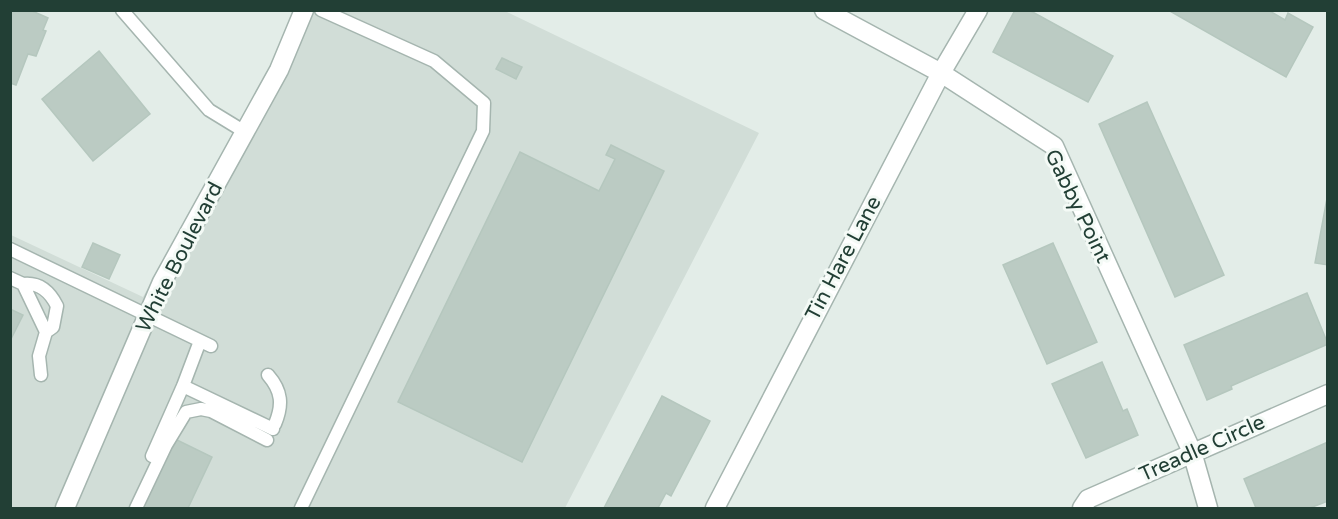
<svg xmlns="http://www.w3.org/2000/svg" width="1338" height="519" viewBox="0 0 1338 519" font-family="'Varela Round',sans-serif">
<rect width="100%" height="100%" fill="#e3ede8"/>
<path fill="#d1ddd7" d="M303 11H505L759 133 565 508H11V235L143 297Z"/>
<path fill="#bbcbc3" stroke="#b5c7be" stroke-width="1.5" d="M10 10H30L48 18 43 30 46 31 36 56 28 54 16 85 10 83Z
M1015 10H1029L1113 56 1088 102 993 52Z
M1168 10H1268L1285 20 1288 13 1313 27 1286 77Z
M99 51 150 114 93 161 42 99Z
M502 58 522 67 516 79 496 69Z
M1147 102 1224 275 1175 297 1099 124Z
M611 145 664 171 522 462 398 402 520 152 599 191 615 159 606 155Z
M1328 193V265L1315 263Z
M93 243 120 255 109 279 82 267Z
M1053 243 1097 342 1047 364 1003 265Z
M1307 293 1328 344 1231 386 1232 389 1207 400 1184 345Z
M10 309 23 315 10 341Z
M1102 362 1123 411 1127 409 1138 435 1086 458 1052 384Z
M662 396 710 421 671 496 666 493 658 508H604Z
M175 439 212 457 188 508H142Z
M1328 442V501L1310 508H1256L1244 479Z"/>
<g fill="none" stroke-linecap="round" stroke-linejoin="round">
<g stroke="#a5b5af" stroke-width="15">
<path id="lane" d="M122 10 209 110 245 132
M10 249 211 346
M10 278 23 284 46 332 39 356 41 375
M23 284C40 282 50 292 57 306L53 327 46 332
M268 375C282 391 283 405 275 424
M183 386 273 429
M152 456 183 386 200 341
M136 508 166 445 186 412 201 409 211 411 267 440
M301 508 483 131 484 103 434 61 321 10"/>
</g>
<g stroke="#a5b5af" stroke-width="21">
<path id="street" d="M824 10 941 73 1054 146 1192 452 1208 508
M65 508 162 282 279 70 304 10
M715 508 941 73 978 10
M1082 508 1088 499 1328 394"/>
</g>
<use href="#lane" stroke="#fff" stroke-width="12"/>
<use href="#street" stroke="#fff" stroke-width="18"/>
</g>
<g text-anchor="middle" stroke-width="6" stroke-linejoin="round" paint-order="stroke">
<g font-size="21" fill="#223f35" stroke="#f4faf6">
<text transform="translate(1078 206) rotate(64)" y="7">Gabby Point</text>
<text transform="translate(179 257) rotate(-63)" y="7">White Boulevard</text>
<text transform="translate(843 258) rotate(-62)" y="7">Tin Hare Lane</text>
<text transform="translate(1202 448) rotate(-24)" y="7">Treadle Circle</text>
</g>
</g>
<rect width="1338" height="519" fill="none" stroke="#223f35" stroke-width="24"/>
</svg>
